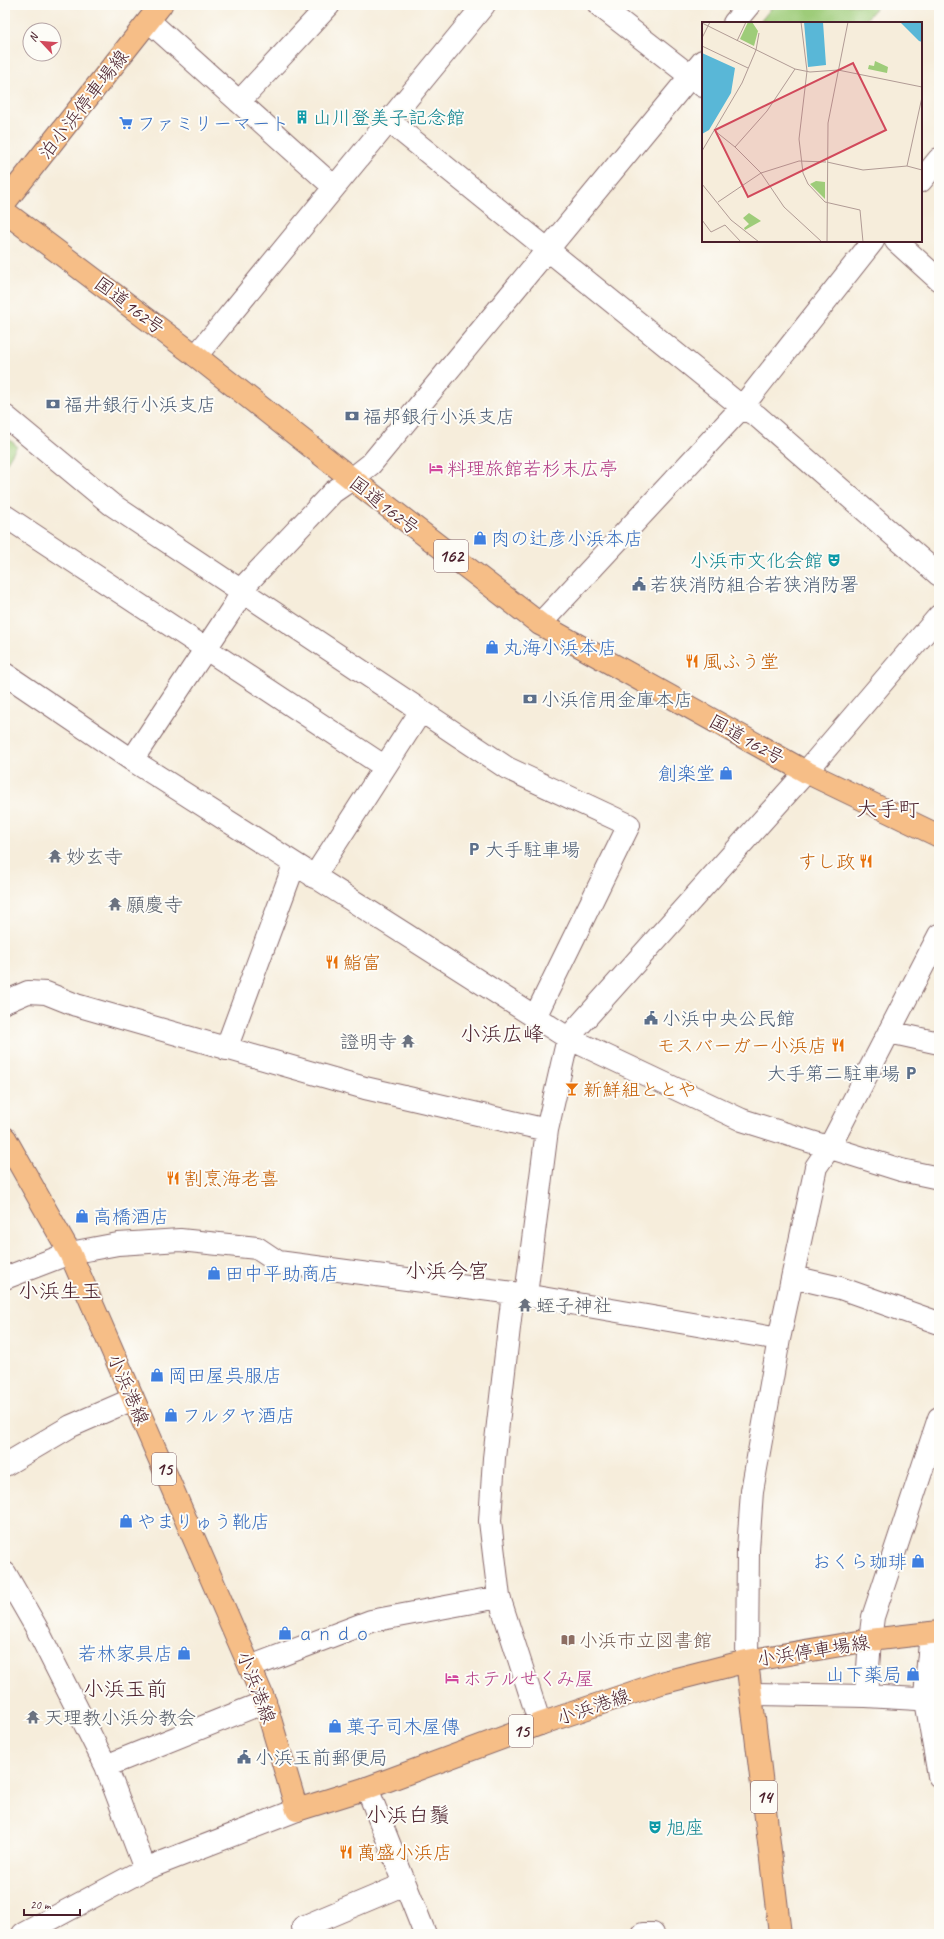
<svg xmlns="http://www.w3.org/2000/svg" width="944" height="1939" viewBox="0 0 944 1939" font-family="Caveat,'Klee One',sans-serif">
<rect width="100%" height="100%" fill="#fdfcf7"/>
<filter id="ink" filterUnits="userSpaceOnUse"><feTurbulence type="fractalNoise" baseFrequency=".025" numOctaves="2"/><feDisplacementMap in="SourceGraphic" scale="8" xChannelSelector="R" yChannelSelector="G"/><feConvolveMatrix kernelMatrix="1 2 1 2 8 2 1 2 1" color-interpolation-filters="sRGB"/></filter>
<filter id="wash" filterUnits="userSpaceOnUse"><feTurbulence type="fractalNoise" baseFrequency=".012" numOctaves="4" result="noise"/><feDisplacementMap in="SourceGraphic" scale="16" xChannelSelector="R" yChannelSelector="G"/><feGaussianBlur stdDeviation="0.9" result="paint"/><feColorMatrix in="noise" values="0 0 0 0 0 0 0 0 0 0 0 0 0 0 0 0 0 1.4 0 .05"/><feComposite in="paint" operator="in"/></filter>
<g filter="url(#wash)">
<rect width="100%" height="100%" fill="#f6eddb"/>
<path fill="#9ecc79" stroke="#747652" d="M774 5H874L877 7 863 23H759Z
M5 436 17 446 5 465Z"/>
</g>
<g filter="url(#ink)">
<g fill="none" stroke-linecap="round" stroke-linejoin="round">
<g stroke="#866769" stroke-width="24">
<path id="minor" d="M599 5 703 86
M149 21 334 187
M734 23 749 5
M239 102 329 5
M389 121 742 407 757 416 939 575
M921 181 939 159
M896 241 939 280
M196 356 484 5
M5 416 111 504 507 768 629 825 535 1017
M5 516 385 767
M540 624 742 407 873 241
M5 674 132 760 568 1038 742 1120 901 1170 939 1178
M132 760 234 606 247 583 333 492 352 479 371 464 703 61
M314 877 421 711
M5 1002 28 992 46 993 76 1005 365 1088 547 1130
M889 1032 939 1043
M226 1049 294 865
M793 1277 840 1288 939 1323
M5 1278 70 1253 118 1244 180 1240 257 1248 278 1262 513 1293 779 1339
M513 1293 494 1458 490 1521 499 1597 540 1724
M526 1295 547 1130 568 1038 806 772 939 616
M5 1465 71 1426 133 1399
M5 1573 36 1627 106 1766 145 1869
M931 1633 925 1695 939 1776
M747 1661 748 1550 752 1491 779 1339 816 1167 829 1148 939 935
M250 1667 371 1621 499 1597
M751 1694 866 1696 917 1699 925 1695H939
M866 1696 870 1640 873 1617 939 1418
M106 1766 265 1702
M367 1788 425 1934
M303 1927 405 1884
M23 1934 145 1869 297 1810
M643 1934H653"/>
</g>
<g stroke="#866769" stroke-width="24">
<path id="major" d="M5 202 161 5
M5 1138 70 1253 265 1702 297 1810 367 1788 540 1724 661 1683 747 1661 870 1640 939 1632
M747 1661 780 1934"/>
</g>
<g stroke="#866769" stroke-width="24">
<path id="highway" d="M5 212 196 356 352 479 540 624 806 772 939 836"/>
</g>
<use href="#minor" stroke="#fff" stroke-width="22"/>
<use href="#major" stroke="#f6be87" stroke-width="22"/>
<use href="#highway" stroke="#f6be87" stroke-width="22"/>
</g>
</g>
<defs>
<g id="building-bare" transform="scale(1.08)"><path d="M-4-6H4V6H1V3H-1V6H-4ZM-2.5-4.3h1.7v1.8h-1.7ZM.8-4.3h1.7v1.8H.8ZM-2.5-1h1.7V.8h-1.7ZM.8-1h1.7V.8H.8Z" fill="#0f9aa8" stroke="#fdfcf7" stroke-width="2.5" paint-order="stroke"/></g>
<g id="supermarket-bare" transform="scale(1.08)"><path d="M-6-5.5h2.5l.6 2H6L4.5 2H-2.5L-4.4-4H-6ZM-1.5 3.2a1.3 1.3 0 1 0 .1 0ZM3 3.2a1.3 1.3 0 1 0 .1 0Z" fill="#3f7fe0" stroke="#fdfcf7" stroke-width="2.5" paint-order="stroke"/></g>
<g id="bank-bare" transform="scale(1.08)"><path d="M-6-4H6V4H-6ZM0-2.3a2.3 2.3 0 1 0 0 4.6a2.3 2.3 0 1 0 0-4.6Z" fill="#5c6f8a" stroke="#fdfcf7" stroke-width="2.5" paint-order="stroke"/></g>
<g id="hotel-bare" transform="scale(1.08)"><path d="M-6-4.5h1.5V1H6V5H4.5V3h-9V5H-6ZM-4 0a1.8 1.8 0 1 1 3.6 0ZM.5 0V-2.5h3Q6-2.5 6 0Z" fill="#d1479c" stroke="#fdfcf7" stroke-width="2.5" paint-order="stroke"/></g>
<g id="shop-bare" transform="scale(1.08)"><path d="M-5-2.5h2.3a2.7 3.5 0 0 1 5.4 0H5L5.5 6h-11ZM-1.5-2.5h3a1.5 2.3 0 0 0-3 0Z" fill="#3f7fe0" stroke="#fdfcf7" stroke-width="2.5" paint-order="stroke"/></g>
<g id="theatre-bare" transform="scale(1.08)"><path d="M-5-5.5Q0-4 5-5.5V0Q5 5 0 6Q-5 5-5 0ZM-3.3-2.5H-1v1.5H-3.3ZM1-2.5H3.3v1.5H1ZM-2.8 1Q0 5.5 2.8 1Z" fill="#0f9aa8" stroke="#fdfcf7" stroke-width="2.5" paint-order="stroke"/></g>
<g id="civic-bare" transform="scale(1.08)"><path d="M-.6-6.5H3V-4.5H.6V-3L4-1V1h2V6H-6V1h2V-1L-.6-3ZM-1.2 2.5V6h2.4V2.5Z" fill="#5c6f8a" stroke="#fdfcf7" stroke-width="2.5" paint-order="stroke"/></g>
<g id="restaurant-bare" transform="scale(1.08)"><path d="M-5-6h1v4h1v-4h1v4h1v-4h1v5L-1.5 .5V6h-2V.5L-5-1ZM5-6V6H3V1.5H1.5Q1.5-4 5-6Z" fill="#e8710a" stroke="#fdfcf7" stroke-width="2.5" paint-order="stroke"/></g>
<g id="parking-bare" transform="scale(1.08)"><path d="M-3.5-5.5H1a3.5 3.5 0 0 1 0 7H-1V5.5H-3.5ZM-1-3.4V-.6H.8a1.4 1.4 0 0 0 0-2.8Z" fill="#5c6f8a" stroke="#fdfcf7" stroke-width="2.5" paint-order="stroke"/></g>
<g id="temple-bare" transform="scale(1.08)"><path d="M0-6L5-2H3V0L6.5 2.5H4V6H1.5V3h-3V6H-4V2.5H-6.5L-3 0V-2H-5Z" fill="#6b7280" stroke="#fdfcf7" stroke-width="2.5" paint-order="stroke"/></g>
<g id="bar-bare" transform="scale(1.08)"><path d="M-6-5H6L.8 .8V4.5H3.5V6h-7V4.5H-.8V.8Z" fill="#e8710a" stroke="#fdfcf7" stroke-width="2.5" paint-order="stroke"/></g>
<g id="library-bare" transform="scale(1.08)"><path d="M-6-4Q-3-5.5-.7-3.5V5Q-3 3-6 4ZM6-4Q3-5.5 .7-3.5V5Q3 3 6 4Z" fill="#8d6e63" stroke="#fdfcf7" stroke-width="2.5" paint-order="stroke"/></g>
</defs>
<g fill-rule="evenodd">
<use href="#building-bare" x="302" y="117"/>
<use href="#supermarket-bare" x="126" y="123"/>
<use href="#bank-bare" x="53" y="404"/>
<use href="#bank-bare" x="352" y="416"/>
<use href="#hotel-bare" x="436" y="468"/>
<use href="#shop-bare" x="480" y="538"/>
<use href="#theatre-bare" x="834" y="560"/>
<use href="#civic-bare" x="639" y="584"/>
<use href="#shop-bare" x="492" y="647"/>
<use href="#restaurant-bare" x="692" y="661"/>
<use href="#bank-bare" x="530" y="699"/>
<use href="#shop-bare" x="726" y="773"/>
<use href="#parking-bare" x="474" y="849"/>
<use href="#temple-bare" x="55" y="856"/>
<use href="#restaurant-bare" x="866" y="861"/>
<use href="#temple-bare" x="115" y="904"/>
<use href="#restaurant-bare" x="332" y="962"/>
<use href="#civic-bare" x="651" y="1018"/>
<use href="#temple-bare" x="408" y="1041"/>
<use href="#restaurant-bare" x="838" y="1045"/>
<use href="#parking-bare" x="911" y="1073"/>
<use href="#bar-bare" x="572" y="1089"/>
<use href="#restaurant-bare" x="173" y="1178"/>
<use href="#shop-bare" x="82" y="1216"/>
<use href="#shop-bare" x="214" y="1273"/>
<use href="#temple-bare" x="525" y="1305"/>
<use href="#shop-bare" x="157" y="1375"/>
<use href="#shop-bare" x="171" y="1415"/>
<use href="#shop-bare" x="126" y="1521"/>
<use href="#shop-bare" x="918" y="1561"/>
<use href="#shop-bare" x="285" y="1633"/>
<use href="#library-bare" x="568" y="1640"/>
<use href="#shop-bare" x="184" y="1653"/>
<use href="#shop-bare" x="913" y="1674"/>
<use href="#hotel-bare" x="452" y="1678"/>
<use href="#temple-bare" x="33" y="1717"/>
<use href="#shop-bare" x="335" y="1726"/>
<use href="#civic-bare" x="244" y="1757"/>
<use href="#theatre-bare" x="655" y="1827"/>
<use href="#restaurant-bare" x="346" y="1852"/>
</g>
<g text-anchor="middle" stroke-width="4" stroke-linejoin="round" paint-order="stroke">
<g fill="#fdfcf7" stroke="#806168" stroke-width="1">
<rect x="434" y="540" width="34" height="32" rx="3"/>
<rect x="152" y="1453" width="24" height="32" rx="3"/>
<rect x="509" y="1715" width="24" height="32" rx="3"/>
<rect x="751" y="1781" width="26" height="32" rx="3"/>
</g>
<g font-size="18" font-weight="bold" fill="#4a1f2b">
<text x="451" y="562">162</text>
<text x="164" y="1475">15</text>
<text x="521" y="1737">15</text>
<text x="764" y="1803">14</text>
</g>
<g font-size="19" fill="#4a1f2b" stroke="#fdfcf7">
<text transform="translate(83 104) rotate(-52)" y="7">泊小浜停車場線</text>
<text transform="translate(130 305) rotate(37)" y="7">国道162号</text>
<text transform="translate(385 505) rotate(38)" y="7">国道162号</text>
<text transform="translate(747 739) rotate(29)" y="7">国道162号</text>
<text transform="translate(129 1389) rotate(66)" y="7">小浜港線</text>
<text transform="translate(813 1650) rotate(-9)" y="7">小浜停車場線</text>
<text transform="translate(257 1687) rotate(69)" y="7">小浜港線</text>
<text transform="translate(593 1706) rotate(-19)" y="7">小浜港線</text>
</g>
<g font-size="19" fill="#0d838f" stroke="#fdfcf7" text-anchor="start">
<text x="313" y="124">山川登美子記念館</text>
<text x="823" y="567" text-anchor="end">小浜市文化会館</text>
<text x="666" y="1834">旭座</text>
</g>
<g font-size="19" fill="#366cbe" stroke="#fdfcf7" text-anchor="start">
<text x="137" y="130">ファミリーマート</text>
<text x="491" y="545">肉の辻彦小浜本店</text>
<text x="503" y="654">丸海小浜本店</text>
<text x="715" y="780" text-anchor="end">創楽堂</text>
<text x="93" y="1223">高橋酒店</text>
<text x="225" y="1280">田中平助商店</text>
<text x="168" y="1382">岡田屋呉服店</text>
<text x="182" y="1422">フルタヤ酒店</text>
<text x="137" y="1528">やまりゅう靴店</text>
<text x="907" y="1568" text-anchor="end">おくら珈琲</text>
<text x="296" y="1640">ａｎｄｏ</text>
<text x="173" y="1660" text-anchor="end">若林家具店</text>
<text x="902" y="1681" text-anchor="end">山下薬局</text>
<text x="346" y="1733">菓子司木屋傳</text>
</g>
<g font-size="19" fill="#4e5e75" stroke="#fdfcf7" text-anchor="start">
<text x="64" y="411">福井銀行小浜支店</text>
<text x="363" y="423">福邦銀行小浜支店</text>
<text x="650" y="591">若狭消防組合若狭消防署</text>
<text x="541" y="706">小浜信用金庫本店</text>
<text x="485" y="856">大手駐車場</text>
<text x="662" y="1025">小浜中央公民館</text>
<text x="900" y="1080" text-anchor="end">大手第二駐車場</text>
<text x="255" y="1764">小浜玉前郵便局</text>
</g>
<g font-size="19" fill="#b23c85" stroke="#fdfcf7" text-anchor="start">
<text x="447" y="475">料理旅館若杉末広亭</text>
<text x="463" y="1685">ホテルせくみ屋</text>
</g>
<g font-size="19" fill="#c56008" stroke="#fdfcf7" text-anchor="start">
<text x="703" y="668">風ふう堂</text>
<text x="855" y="868" text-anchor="end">すし政</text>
<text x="343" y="969">鮨富</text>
<text x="827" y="1052" text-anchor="end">モスバーガー小浜店</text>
<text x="583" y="1096">新鮮組ととや</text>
<text x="184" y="1185">割烹海老喜</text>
<text x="357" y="1859">萬盛小浜店</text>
</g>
<g font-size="19" fill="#5b616d" stroke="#fdfcf7" text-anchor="start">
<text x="66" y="863">妙玄寺</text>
<text x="126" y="911">願慶寺</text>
<text x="397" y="1048" text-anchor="end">證明寺</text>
<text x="536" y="1312">蛭子神社</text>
<text x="44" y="1724">天理教小浜分教会</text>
</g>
<g font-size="19" fill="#785e54" stroke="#fdfcf7" text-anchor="start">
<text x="579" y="1647">小浜市立図書館</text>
</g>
<g font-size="21" fill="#4a1f2b" stroke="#fdfcf7">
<text x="888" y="816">大手町</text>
<text x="502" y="1041">小浜広峰</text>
<text x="447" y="1278">小浜今宮</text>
<text x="60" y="1298">小浜生玉</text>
<text x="125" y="1696">小浜玉前</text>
<text x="408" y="1822">小浜白鬚</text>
</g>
</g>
<g transform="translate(702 22)">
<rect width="220" height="220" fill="#f6eddb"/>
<path d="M46 0H50L56 9 52 24 38 17ZM173 39 186 45 185 51 166 47 167 43 172 44ZM114 159 123 160V177L108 162ZM47 191 59 199 43 208 42 206 47 202 41 196Z" fill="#9ecc79"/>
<path d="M102 0H121L124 43 106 45ZM198 0H220V20L217 19ZM0 31 33 46 29 71 7 108 0 112Z" fill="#59b7d7"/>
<path fill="none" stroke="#b19b95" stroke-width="1" d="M99 0 105 49M0 1 93 47M0 16 8 0M35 19 44 0M0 24 46 46M105 49 97 117 101 151 106 162 123 180 158 188 161 220M13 109 33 125M0 129 40 61 54 28 57 11M125 140 161 148 205 144 220 148M205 144 220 75M59 151 97 139 124 140M0 162 29 198 57 220M16 180 59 151M0 198 9 210 23 203 39 220M120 220 82 185 59 151 33 125 65 89 93 47 108 50 136 48 220 65M125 220 126 101 146 0"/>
<path fill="#d1495b" fill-opacity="0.15" stroke="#d1495b" stroke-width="2" d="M151 41 184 108 46 175 13 108Z"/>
<rect width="220" height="220" fill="none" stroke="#4a1f2b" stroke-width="2"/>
</g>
<rect width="944" height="1939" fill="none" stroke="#fdfcf7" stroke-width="20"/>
<g transform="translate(42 42) rotate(296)"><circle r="19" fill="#fdfcf7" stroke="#b5a4a5"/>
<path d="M0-3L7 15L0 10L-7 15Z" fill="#d1495b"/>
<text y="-6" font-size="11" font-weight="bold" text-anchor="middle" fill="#4a1f2b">N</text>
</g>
<path d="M24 1909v6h56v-6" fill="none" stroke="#4a1f2b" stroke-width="2"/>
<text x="30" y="1909" font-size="12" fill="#4a1f2b" stroke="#fdfcf7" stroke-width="3" paint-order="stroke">20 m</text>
</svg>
